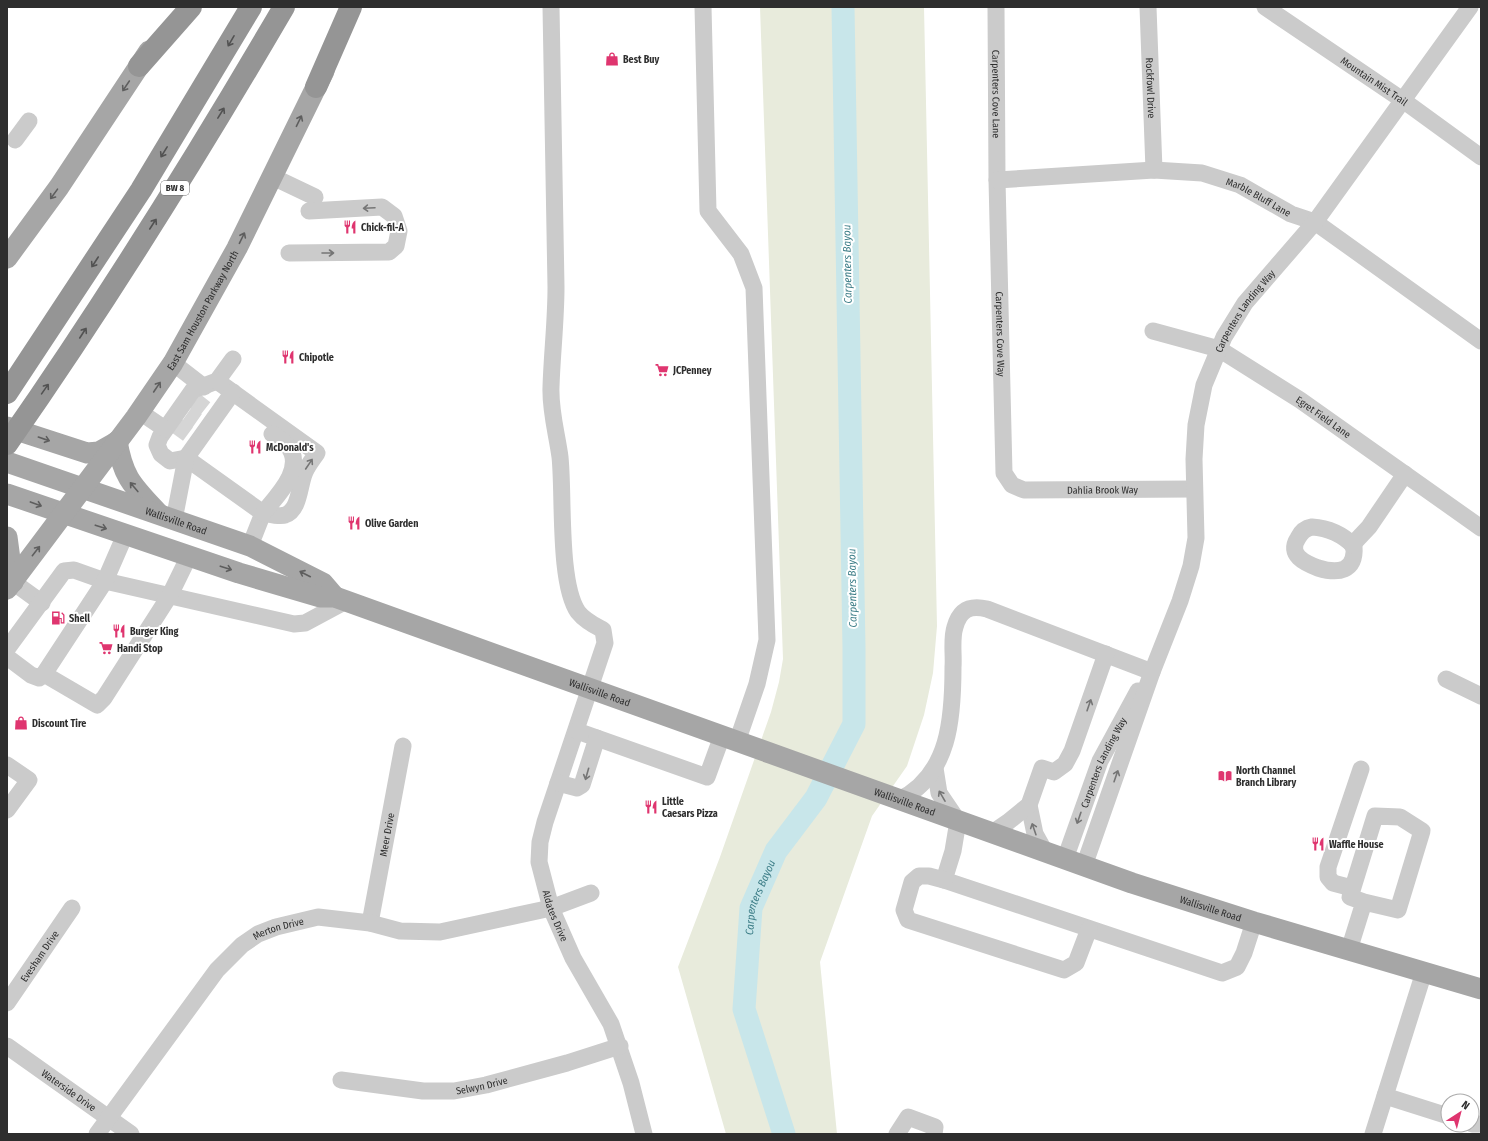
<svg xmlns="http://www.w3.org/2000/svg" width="1488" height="1141" viewBox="0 0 1488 1141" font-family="'Fira Sans Condensed',sans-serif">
<rect width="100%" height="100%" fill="#fff"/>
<path fill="#e8ebdc" d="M760 7H924L937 626 933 673 924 715 907 766 872 816 820 962 837 1134H726L678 967 720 857 771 712 779 682 783 659Z"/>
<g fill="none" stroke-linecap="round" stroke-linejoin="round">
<path stroke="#c8e6ea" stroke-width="23" id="s1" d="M784 1134 744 1009 751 908 776 851 816 798 854 724V648L843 7"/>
<path stroke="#d5d5d5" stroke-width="17" stroke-dasharray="17 8" stroke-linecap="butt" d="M195 401 205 409
M187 414 197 421
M177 426 188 434"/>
<g stroke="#cbcbcb" stroke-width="17">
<path id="s2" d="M551 7 556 287C556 321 552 354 551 387 550 411 557 434 560 457 564 494 558 583 578 612 584 620 594 625 603 630L605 643 545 822 540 842 539 862 551 908 573 958 611 1024 631 1083 644 1134"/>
<path d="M703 7 708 211 741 254 754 288 767 640 757 684 737 742"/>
<path id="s3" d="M996 7 997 180 1004 473 1012 485 1024 490 1194 489"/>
<path id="s4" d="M1148 7 1154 170"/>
<path id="s5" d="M1265 7 1404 101 1481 157"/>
<path d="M15 140 29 121"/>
<path d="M273 177 315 197"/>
<path id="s6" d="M997 180 1154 170 1202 173 1240 185 1291 214 1315 222 1481 341"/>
<path d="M289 253 389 252 396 246 399 231 394 216 382 207 309 211"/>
<path id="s7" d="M1153 331 1219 349 1300 400 1481 528"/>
<path d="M233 359 217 381 193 390 160 437 157 445 161 454 170 461 186 458 263 513 250 546"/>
<path d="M173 363 204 387"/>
<path d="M217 381 317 453C313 459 308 465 305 472 299 485 300 510 285 515 280 517 269 514 263 513"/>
<path d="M140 412 165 429"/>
<path d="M263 513C276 497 307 467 287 445 283 441 277 437 272 434"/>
<path d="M174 520 186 458 233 392"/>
<path d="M1312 527C1328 528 1343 535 1354 546 1356 572 1338 574 1318 568 1305 563 1287 555 1298 538 1301 532 1306 528 1312 527Z"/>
<path d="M1352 545 1369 527 1405 474"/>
<path d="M13 582 42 603"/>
<path d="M7 649 64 571 74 570 105 581 294 624 305 623 346 601"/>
<path d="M7 657 31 675 39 678 44 674 105 581 125 535"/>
<path d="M44 674 97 705 104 698 170 595 189 556"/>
<path d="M1446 679 1481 696"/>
<path d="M577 731 707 777 722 736"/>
<path d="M7 765 29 780 7 810"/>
<path d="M935 768 939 793 958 821 953 851 944 880 1222 973 1237 967 1244 953 1254 922"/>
<path d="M558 783 577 788 582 785 597 738"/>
<path d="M899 800C950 775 953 717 953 667 954 655 951 639 955 627 960 609 970 605 987 609L1152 672"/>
<path d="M1029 805 1035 834 1045 852"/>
<path d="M992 833 1008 822 1029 805 1042 768 1054 772 1065 764 1072 751 1106 654"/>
<path id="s8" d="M1065 859 1100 761 1138 691"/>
<path id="s9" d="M1084 866 1152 672 1180 601 1191 566 1196 538 1194 459 1196 425 1204 385 1224 337 1245 303 1315 222 1470 7"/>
<path d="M944 880 929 876H919L912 882 904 910 908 920 1064 970 1076 963 1089 929"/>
<path d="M1352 888 1333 883 1328 877V867L1361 769"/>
<path id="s10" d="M370 923 403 746"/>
<path d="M1349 950 1364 902 1350 897 1375 816 1400 817 1422 831 1398 910 1364 902"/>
<path id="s11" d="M7 1003 72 908"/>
<path id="s12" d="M7 1046 131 1134"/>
<path id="s13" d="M341 1080 423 1091H454L486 1085 567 1063 620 1046"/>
<path d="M1385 1096 1448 1116"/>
<path d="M1472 1124H1481"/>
<path id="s14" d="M97 1134 217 970 242 945 258 934 276 927 318 917 370 923 400 931 440 932 551 908 591 893"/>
<path d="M897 1134 908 1117 935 1127 934 1134"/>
<path d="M1373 1134 1424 972"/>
</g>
<g stroke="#a6a6a6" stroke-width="21">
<path d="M7 258 59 187 149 51"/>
<path d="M7 427 87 453 99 452 115 443"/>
<path d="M117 441C123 478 133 486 158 513"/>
<path id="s15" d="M7 462 250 546 323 583 335 597"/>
<path id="s16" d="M7 494 239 573 320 597H335L1132 883 1254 922 1481 989"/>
<path d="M7 537 13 582"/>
<path id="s17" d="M7 589 136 417 173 363 237 248 324 71"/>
</g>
<path stroke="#959595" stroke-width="22" d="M139 66 191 7
M316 87 351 7
M7 393 141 190 251 7
M7 444C106 302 197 156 284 7"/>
</g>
<defs><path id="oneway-shaft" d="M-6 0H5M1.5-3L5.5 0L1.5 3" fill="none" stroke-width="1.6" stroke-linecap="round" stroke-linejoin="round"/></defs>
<g stroke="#525252">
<use href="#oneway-shaft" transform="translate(231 41) rotate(120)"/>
<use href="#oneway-shaft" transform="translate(221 113) rotate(-58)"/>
<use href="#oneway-shaft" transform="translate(164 152) rotate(122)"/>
<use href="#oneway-shaft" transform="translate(153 224) rotate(-57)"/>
<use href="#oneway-shaft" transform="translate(95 262) rotate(123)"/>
<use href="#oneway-shaft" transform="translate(83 333) rotate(-57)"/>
<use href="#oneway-shaft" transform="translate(45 389) rotate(-55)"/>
</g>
<g stroke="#5e5e5e">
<use href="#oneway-shaft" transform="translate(126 86) rotate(124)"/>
<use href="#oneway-shaft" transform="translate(299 121) rotate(-64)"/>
<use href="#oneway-shaft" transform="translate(54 194) rotate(126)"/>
<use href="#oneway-shaft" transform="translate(242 238) rotate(-64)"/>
<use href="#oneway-shaft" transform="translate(157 387) rotate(-56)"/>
<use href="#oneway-shaft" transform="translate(44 439) rotate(19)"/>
<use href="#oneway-shaft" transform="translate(134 487) rotate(-130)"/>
<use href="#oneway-shaft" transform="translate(36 504) rotate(20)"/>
<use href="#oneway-shaft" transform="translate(101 527) rotate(18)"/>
<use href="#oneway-shaft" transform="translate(36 551) rotate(-52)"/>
<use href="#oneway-shaft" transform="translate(226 568) rotate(18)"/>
<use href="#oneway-shaft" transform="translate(305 574) rotate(-153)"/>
</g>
<g stroke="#757575">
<use href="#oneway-shaft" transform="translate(369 208) rotate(177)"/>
<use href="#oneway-shaft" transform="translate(328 253)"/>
<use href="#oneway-shaft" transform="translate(309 464) rotate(-56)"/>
<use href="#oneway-shaft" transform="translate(1089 705) rotate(-71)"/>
<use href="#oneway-shaft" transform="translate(587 774) rotate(106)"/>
<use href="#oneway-shaft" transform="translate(1116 776) rotate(-71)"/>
<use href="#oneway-shaft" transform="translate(942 796) rotate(-120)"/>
<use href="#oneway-shaft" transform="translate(1079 818) rotate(109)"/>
<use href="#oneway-shaft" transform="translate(1034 829) rotate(-109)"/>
</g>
<defs>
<g id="shop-bare" transform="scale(1.08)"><path d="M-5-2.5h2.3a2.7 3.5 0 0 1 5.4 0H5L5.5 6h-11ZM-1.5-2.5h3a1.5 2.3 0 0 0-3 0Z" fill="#df356f" stroke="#fff" stroke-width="2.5" paint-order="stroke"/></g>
<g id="restaurant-bare" transform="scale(1.08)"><path d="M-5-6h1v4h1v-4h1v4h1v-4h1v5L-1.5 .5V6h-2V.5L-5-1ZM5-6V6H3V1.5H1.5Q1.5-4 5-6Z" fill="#df356f" stroke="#fff" stroke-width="2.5" paint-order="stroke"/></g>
<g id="supermarket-bare" transform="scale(1.08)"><path d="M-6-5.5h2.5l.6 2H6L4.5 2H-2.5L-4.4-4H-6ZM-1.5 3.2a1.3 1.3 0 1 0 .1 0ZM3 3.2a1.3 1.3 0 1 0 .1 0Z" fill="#df356f" stroke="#fff" stroke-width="2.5" paint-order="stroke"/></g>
<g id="fuel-bare" transform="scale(1.08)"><path d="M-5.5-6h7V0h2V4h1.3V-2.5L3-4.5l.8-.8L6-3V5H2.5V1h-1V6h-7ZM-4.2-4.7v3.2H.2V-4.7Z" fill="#df356f" stroke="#fff" stroke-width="2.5" paint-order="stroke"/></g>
<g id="library-bare" transform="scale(1.08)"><path d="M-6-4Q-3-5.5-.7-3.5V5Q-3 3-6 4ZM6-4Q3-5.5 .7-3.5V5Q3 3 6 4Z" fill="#df356f" stroke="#fff" stroke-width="2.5" paint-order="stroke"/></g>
</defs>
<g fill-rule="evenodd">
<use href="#shop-bare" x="612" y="59"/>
<use href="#restaurant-bare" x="350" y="227"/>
<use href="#restaurant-bare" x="288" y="357"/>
<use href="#supermarket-bare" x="662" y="370"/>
<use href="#restaurant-bare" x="255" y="447"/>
<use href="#restaurant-bare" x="354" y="523"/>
<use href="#fuel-bare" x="58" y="618"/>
<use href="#restaurant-bare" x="119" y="631"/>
<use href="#supermarket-bare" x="106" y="648"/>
<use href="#shop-bare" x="21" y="723"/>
<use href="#library-bare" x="1225" y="776"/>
<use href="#restaurant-bare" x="651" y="807"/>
<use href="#restaurant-bare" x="1318" y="844"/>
</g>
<g text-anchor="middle" stroke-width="4" stroke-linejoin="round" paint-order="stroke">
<rect fill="#fff" stroke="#6d6d6d" stroke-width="1" x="161" y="181" width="28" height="14" rx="3"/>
<g font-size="9" font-weight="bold" fill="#2e2e2e">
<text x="175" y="191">BW 8</text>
</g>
<g font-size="10" font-weight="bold" fill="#2e2e2e" stroke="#fff" text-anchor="start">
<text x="623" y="63">Best Buy</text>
<text x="361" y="231">Chick-fil-A</text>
<text x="299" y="361">Chipotle</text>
<text x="673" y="374">JCPenney</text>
<text x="266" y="451">McDonald's</text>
<text x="365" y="527">Olive Garden</text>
<text x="69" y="622">Shell</text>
<text x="130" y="635">Burger King</text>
<text x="117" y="652">Handi Stop</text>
<text x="32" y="727">Discount Tire</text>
<text x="1236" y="774">North Channel<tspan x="1236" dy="12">Branch Library</tspan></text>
<text x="662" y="805">Little<tspan x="662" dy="12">Caesars Pizza</tspan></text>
<text x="1329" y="848">Waffle House</text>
</g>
<g font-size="10" fill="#2e2e2e" stroke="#fff">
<text dy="4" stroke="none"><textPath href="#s5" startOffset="132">Mountain Mist Trail</textPath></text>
<text dy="4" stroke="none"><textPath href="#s4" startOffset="81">Rockfowl Drive</textPath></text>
<text dy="4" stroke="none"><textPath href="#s3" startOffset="87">Carpenters Cove Lane</textPath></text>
<text dy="4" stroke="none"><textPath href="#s6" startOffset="267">Marble Bluff Lane</textPath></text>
<text dy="4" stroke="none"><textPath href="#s17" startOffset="341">East Sam Houston Parkway North</textPath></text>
<text dy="4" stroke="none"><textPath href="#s9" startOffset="586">Carpenters Landing Way</textPath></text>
<text dy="4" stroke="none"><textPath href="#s3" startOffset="327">Carpenters Cove Way</textPath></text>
<text dy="4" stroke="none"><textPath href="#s7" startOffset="193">Egret Field Lane</textPath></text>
<text dy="4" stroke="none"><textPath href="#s3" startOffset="572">Dahlia Brook Way</textPath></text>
<text dy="4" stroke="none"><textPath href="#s15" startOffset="179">Wallisville Road</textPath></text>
<text dy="4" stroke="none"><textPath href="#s16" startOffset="626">Wallisville Road</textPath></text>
<text dy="4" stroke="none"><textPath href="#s8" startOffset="104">Carpenters Landing Way</textPath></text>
<text dy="4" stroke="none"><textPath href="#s16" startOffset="950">Wallisville Road</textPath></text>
<text dy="4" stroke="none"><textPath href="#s10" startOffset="90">Meer Drive</textPath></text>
<text dy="4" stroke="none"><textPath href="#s16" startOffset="1274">Wallisville Road</textPath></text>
<text dy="4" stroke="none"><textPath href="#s2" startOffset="938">Aldates Drive</textPath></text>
<text dy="4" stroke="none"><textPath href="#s14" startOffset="279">Merton Drive</textPath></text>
<text dy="4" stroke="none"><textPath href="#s11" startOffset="57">Evesham Drive</textPath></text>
<text dy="4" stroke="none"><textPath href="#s13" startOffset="142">Selwyn Drive</textPath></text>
<text dy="4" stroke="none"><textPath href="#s12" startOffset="76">Waterside Drive</textPath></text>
</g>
<g font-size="11" font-style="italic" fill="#3c7d87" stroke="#fff">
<text transform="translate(847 264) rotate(-91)" y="4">Carpenters Bayou</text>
<text transform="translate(852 588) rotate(-91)" y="4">Carpenters Bayou</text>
<text dy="4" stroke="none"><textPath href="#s1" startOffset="245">Carpenters Bayou</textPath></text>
</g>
</g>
<rect width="1488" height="1141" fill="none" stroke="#2e2e2e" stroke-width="16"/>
<g transform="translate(1460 1113) rotate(36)"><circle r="19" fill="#ffffff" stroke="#ababab"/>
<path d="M0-3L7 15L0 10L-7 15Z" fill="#df356f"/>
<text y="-6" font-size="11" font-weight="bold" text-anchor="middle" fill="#2e2e2e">N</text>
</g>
</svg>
